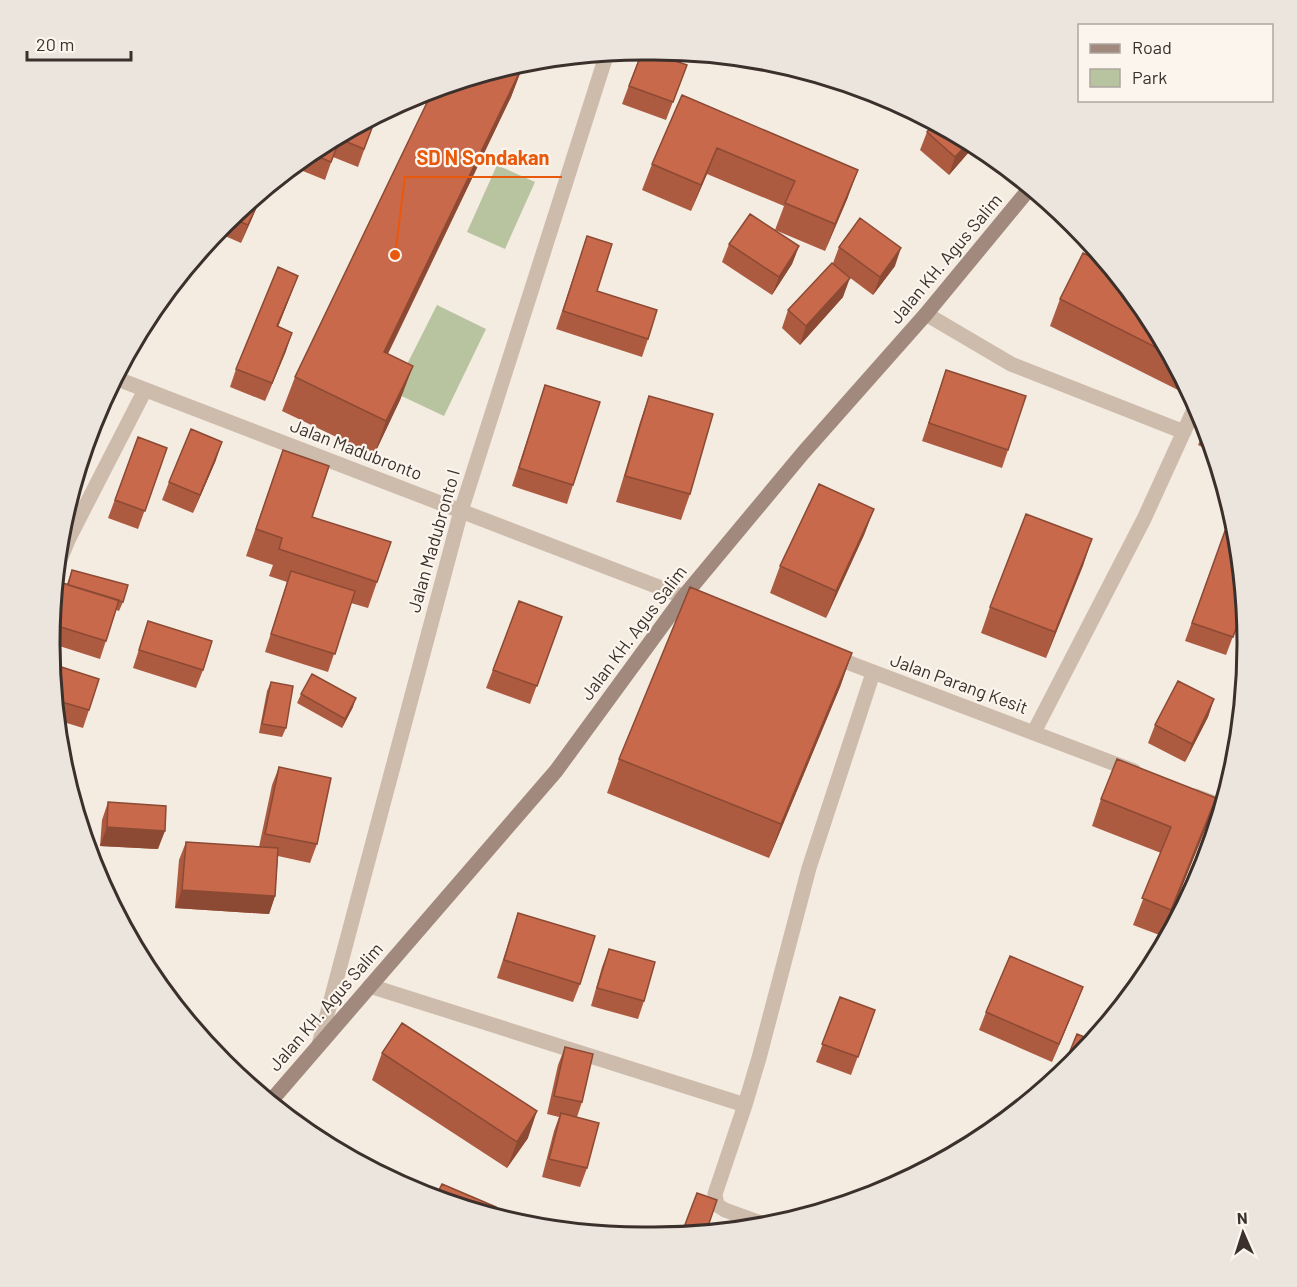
<svg xmlns="http://www.w3.org/2000/svg" width="1297" height="1287" viewBox="0 0 1297 1287" font-family="Barlow,sans-serif">
<rect width="100%" height="100%" fill="#f4ebe1"/>
<path fill="#b8c4a0" d="M497 165 535 182 505 249 467 232Z
M437 305 486 329 444 416 393 392Z"/>
<g fill="none" stroke-linecap="round" stroke-linejoin="round">
<path stroke="#cdbbac" stroke-width="15" d="M926 314 1011 364 1184 432
M115 378 695 601
M57 567 69 538 145 390
M831 656 1134 771
M1034 732 1144 519 1196 405
M1195 796 1222 806
M370 986 745 1105 759 1058 809 868 873 673
M319 1045 461 511 607 53
M745 1105 715 1194 717 1205 725 1210 769 1226"/>
<path stroke="#a18a7d" stroke-width="15" d="M270 1102 556 771 684 596 803 453 926 314 1030 188"/>
</g>
<path fill="#ac5a40" d="M642 50 687 65 666 120 622 104Z
M524 63 511 97 388 354 413 366 400 400 374 455 282 411 295 377Z
M682 95 848 197 825 251 775 230 784 206 707 174 691 211 642 190 652 164Z
M370 119 368 126 372 128 358 167 333 157 325 180 293 167 313 150Z
M927 132 975 145 949 175 920 150Z
M263 191 256 209 241 243 216 232 223 224Z
M587 236 597 291 648 339 642 357 556 329Z
M729 244 799 246 792 264 772 295 722 262Z
M839 247 895 266 873 295 845 274 843 297 800 345 782 328 788 310 833 263Z
M291 294 278 327 286 351 265 401 230 387 236 369Z
M1060 299 1147 313 1185 383 1180 391 1050 326Z
M946 370 1008 450 1002 468 922 441Z
M545 385 573 485 567 504 512 486Z
M649 396 690 494 681 520 616 502 640 422Z
M1206 427 1213 452 1198 445Z
M138 437 167 448 138 529 108 518Z
M283 450 312 517 377 582 368 608 351 603 328 672 265 652 287 582 269 576 273 565 246 556Z
M216 460 193 513 162 500 169 482Z
M874 509 864 535 826 618 770 593 780 566Z
M1225 531 1244 607 1226 655 1185 641Z
M1092 539 1046 658 981 633 990 607Z
M72 570 123 602 119 611 116 610 100 659 50 643 56 581 67 584Z
M519 601 562 617 530 704 486 688Z
M148 621 203 670 196 688 133 668Z
M852 653 840 687 769 858 607 793 619 759Z
M52 664 89 710 83 728 57 720Z
M271 682 286 728 282 737 259 733 267 691Z
M301 694 353 707 342 728 297 703Z
M1214 699 1208 717 1185 762 1148 743 1155 725Z
M279 767 317 844 310 863 278 856 275 896 269 914 175 908 179 860 186 842 259 847 272 785Z
M1216 798 1207 825 1162 936 1133 925 1161 853 1092 826 1101 799Z
M108 802 158 849 100 846 102 820Z
M518 913 580 984 573 1002 497 978Z
M609 949 644 1001 638 1019 591 1006 602 967Z
M1083 987 1076 1005 1052 1062 979 1030 986 1012Z
M840 997 875 1010 851 1075 816 1062Z
M565 1047 582 1102 577 1117 587 1168 580 1187 542 1177 554 1131 559 1117 547 1114 558 1065Z
M382 1053 528 1138 507 1168 372 1080Z"/>
<path fill="#8c4a34" d="M524 63 511 97 372 386 384 352Z
M969 142 975 145 949 175 955 157Z
M717 148 707 174 691 211 701 185Z
M858 170 848 197 825 251 835 224Z
M263 191 256 209 241 243 248 225Z
M799 246 792 264 772 295 779 277Z
M901 248 895 266 873 295 880 277Z
M298 276 291 294 271 344 277 326Z
M850 278 843 297 800 345 806 326Z
M292 333 286 351 265 401 272 383Z
M413 366 400 400 374 455 386 421Z
M222 442 216 460 193 513 200 495Z
M874 509 864 535 826 618 836 591Z
M1092 539 1083 566 1046 658 1055 632Z
M852 653 840 687 769 858 781 824Z
M356 698 353 707 342 728 345 719Z
M1214 699 1208 717 1185 762 1192 744Z
M1216 798 1207 825 1162 936 1171 910Z
M107 827 165 831 158 849 100 846Z
M182 890 275 896 269 914 175 908Z
M1083 987 1076 1005 1052 1062 1059 1044Z
M537 1111 528 1138 507 1168 517 1142Z"/>
<path fill="#c8694b" stroke="#8c4a34" stroke-width="1.5" d="M643 50 687 65 673 102 629 86Z
M523 62 524 63 384 352 413 366 386 421 295 377 433 90Z
M682 95 858 170 835 224 785 203 795 181 717 148 701 185 652 164Z
M934 123 969 142 955 157 927 132Z
M362 124 372 128 364 149 340 139 331 162 309 153 313 150Z
M263 191 248 225 231 218Z
M750 214 799 246 779 277 729 244Z
M860 218 901 248 880 277 839 247Z
M587 236 612 244 597 291 657 310 648 339 563 311Z
M1083 253 1107 265 1147 313 1169 354 1060 299Z
M832 263 850 278 806 326 788 310Z
M278 267 298 276 277 326 292 333 272 383 236 369Z
M946 370 1026 396 1008 450 929 423Z
M545 385 600 402 573 485 519 468Z
M649 396 713 414 690 494 625 476Z
M1206 427 1209 439 1202 436Z
M191 429 222 442 200 495 169 482Z
M138 437 167 448 145 511 115 500Z
M283 450 329 466 312 517 391 542 377 582 279 549 282 538 256 529Z
M819 484 874 509 836 591 780 566Z
M1026 514 1092 539 1055 632 990 607Z
M1225 531 1237 535 1244 607 1233 637 1192 623Z
M72 570 128 585 123 602 68 585Z
M291 571 355 591 335 654 271 634Z
M56 581 119 600 106 641 51 624Z
M690 587 852 653 781 824 619 759Z
M519 601 562 617 537 686 493 670Z
M148 621 212 641 203 670 139 650Z
M52 664 99 679 89 710 55 700Z
M312 674 356 698 345 719 301 694Z
M1178 681 1214 699 1192 744 1155 725Z
M271 682 293 686 286 728 262 724Z
M1117 759 1216 798 1171 910 1142 898 1171 827 1101 799Z
M279 767 331 778 317 844 265 834Z
M108 802 166 806 165 831 107 827Z
M186 842 278 848 275 896 182 890Z
M518 913 595 936 580 984 504 960Z
M609 949 655 962 644 1001 597 988Z
M1010 956 1083 987 1059 1044 986 1012Z
M840 997 875 1010 858 1057 822 1044Z
M402 1023 537 1111 517 1142 382 1053Z
M1077 1034 1092 1040 1074 1063 1061 1073Z
M565 1047 593 1054 582 1102 554 1096Z
M561 1113 599 1123 587 1168 549 1159Z
M442 1184 496 1207 493 1215 435 1198Z
M697 1193 717 1200 706 1232 681 1235Z
M720 1224 737 1229 718 1231Z"/>
<g text-anchor="middle" stroke-width="4.5" stroke-linejoin="round" paint-order="stroke">
<g font-size="18" fill="#3b302b" stroke="#fbf5ee">
<text transform="translate(946 259) rotate(-50)" y="6">Jalan KH. Agus Salim</text>
<text transform="translate(356 450) rotate(21)" y="6">Jalan Madubronto</text>
<text transform="translate(434 541) rotate(-74)" y="6">Jalan Madubronto I</text>
<text transform="translate(634 633) rotate(-53)" y="6">Jalan KH. Agus Salim</text>
<text transform="translate(959 684) rotate(20)" y="6">Jalan Parang Kesit</text>
<text transform="translate(326 1007) rotate(-49)" y="6">Jalan KH. Agus Salim</text>
</g>
</g>
<path d="M0 0H1297V1287H0ZM643 60H654A583 583 0 0 1 1237 643V644A583 583 0 0 1 654 1227H643A583 583 0 0 1 60 644V643A583 583 0 0 1 643 60Z" fill="#ece5de" fill-rule="evenodd"/>
<path fill="none" stroke="#3b302b" stroke-width="3" d="M643 60H654A583 583 0 0 1 1237 643V644A583 583 0 0 1 654 1227H643A583 583 0 0 1 60 644V643A583 583 0 0 1 643 60Z"/>
<path fill="none" stroke="#e8590c" stroke-width="2" d="M395 255L405 177H562"/>
<circle fill="#e8590c" stroke="#fbf5ee" stroke-width="2" cx="395" cy="255" r="6"/>
<g font-size="20" text-anchor="middle" font-weight="bold" fill="#e8590c" stroke="#fbf5ee" stroke-width="4.5" stroke-linejoin="round" paint-order="stroke">
<text x="483" y="165">SD N Sondakan</text>
</g>
<rect x="1078" y="24" width="195" height="78" fill="#fbf5ee" stroke="#aea6a0" stroke-width="1.5"/>
<rect x="1090" y="44" width="30" height="9" fill="#a18a7d" stroke="#aea6a0" stroke-width="1.5"/>
<text x="1132" y="54" font-size="18" fill="#3b302b">Road</text>
<rect x="1090" y="69" width="30" height="18" fill="#b8c4a0" stroke="#aea6a0" stroke-width="1.5"/>
<text x="1132" y="84" font-size="18" fill="#3b302b">Park</text>
<g transform="translate(1243 1233) rotate(357)" stroke="#fbf5ee" stroke-width="4.5" paint-order="stroke">
<path d="M0-4.5L10 22L0 15L-10 22Z" fill="#3b302b"/>
<text y="-9" font-size="16" font-weight="bold" text-anchor="middle" fill="#3b302b">N</text>
</g>
<path d="M27 51v9h104v-9" fill="none" stroke="#3b302b" stroke-width="3"/>
<text x="36" y="51" font-size="18" fill="#3b302b" stroke="#fbf5ee" stroke-width="4.5" paint-order="stroke">20 m</text>
</svg>
